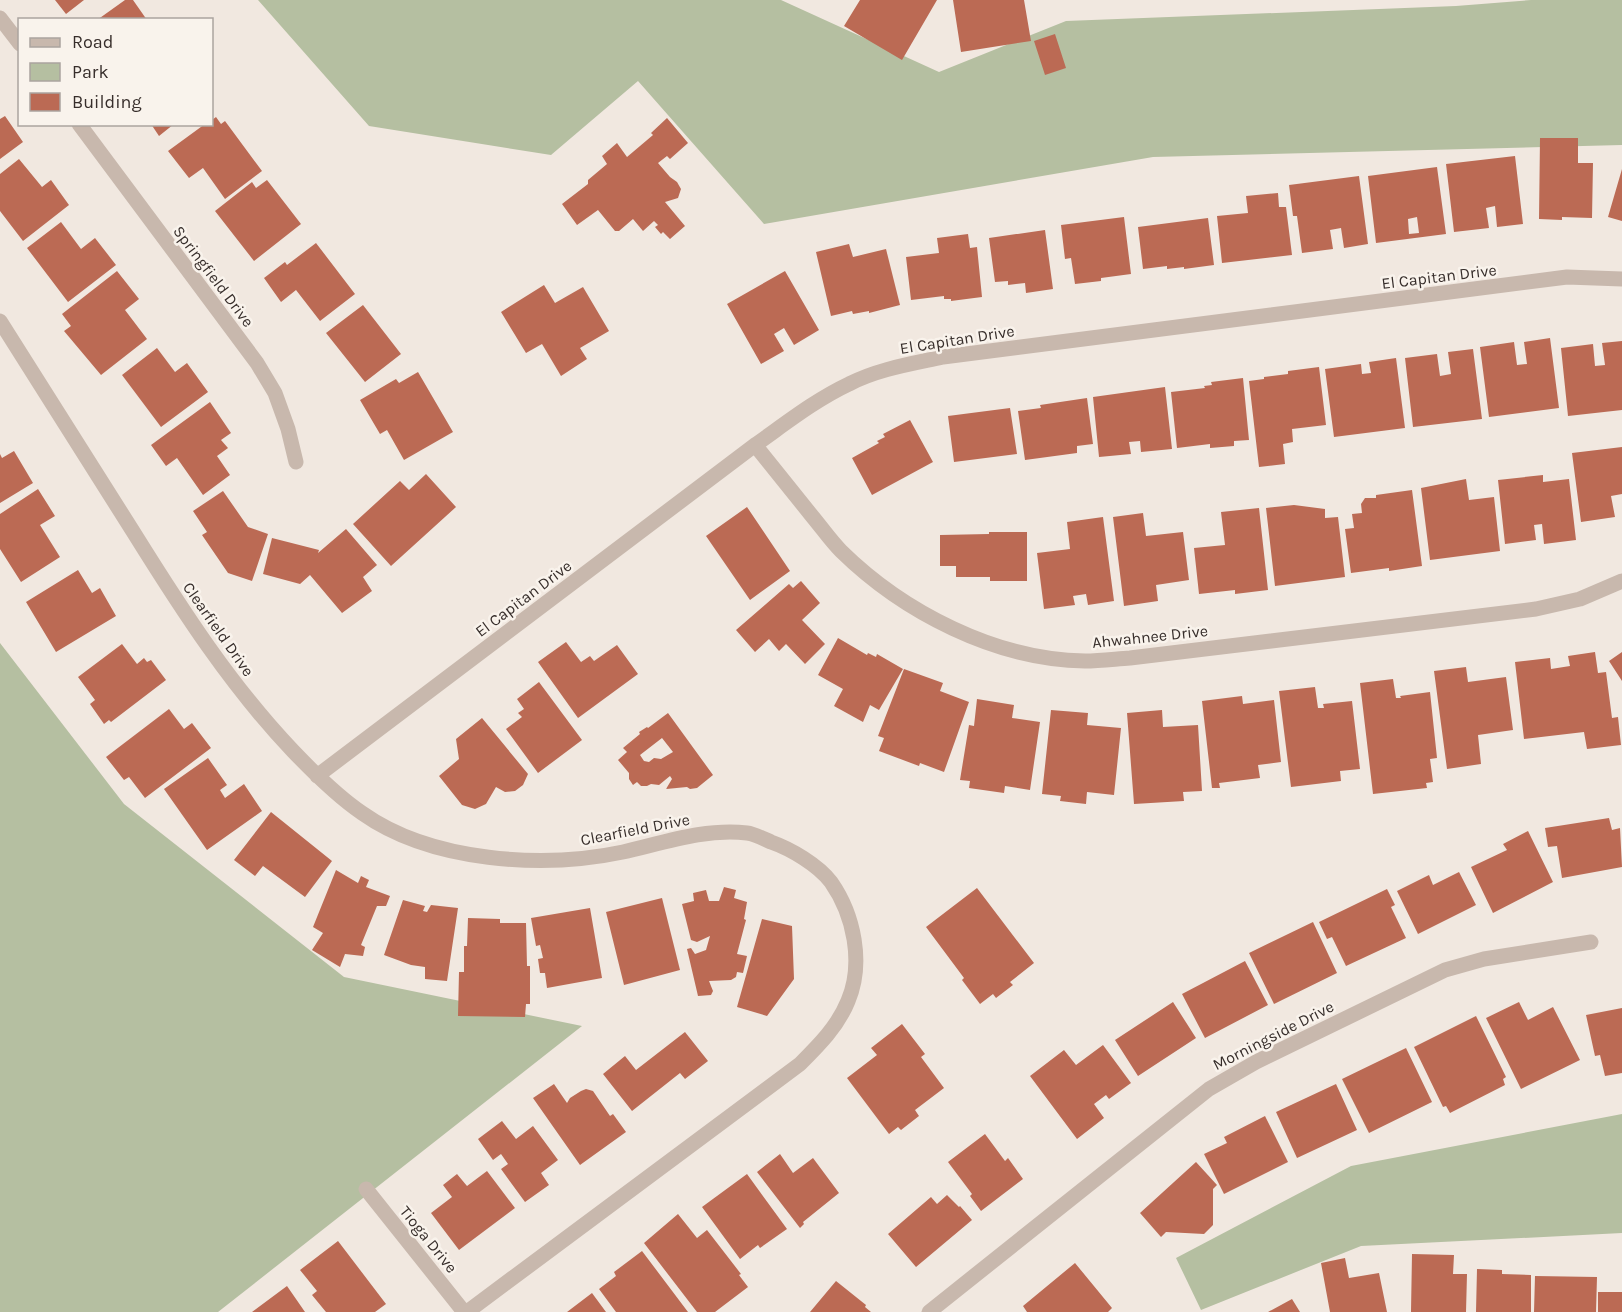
<svg xmlns="http://www.w3.org/2000/svg" width="1622" height="1312" viewBox="0 0 1622 1312" font-family="Karla,sans-serif">
<rect width="100%" height="100%" fill="#f1e8e0"/>
<path fill="#b5bfa1" d="M258 0H781L939 72 1066 21 1456 6 1531 0H1622V145L1153 157 764 224 638 81 551 155 369 126Z
M0 643 124 804 344 977 582 1026 218 1312H0Z
M1622 1114V1233L1361 1246 1201 1310 1176 1258 1351 1166Z"/>
<path fill="#bb6a54" fill-rule="evenodd" d="M55 0H84L66 14Z
M125 0H133L147 20H97Z
M860 0H937L902 60 844 26Z
M953 0H1024L1031 41 961 52Z
M1055 34 1066 68 1045 75 1034 41Z
M5 116 23 142 0 159V119Z
M216 117 221 124 225 121 262 171 225 199 203 168 189 178 168 151 205 124H212V120Z
M667 118 688 143 670 159 667 156 658 163 670 177 677 182 681 189 678 198 665 202 685 226 670 239 663 232 661 234 655 227 658 225 654 221 643 231 633 219 619 231H615L598 210 577 225 562 204 588 184V180L607 164 602 156 617 143 627 157 653 135 651 133Z
M151 124H174L159 136Z
M1540 138H1578V163H1593L1592 218 1562 217V220L1539 219Z
M1515 156 1523 224 1497 227 1495 206 1486 208 1489 228 1454 232 1446 164Z
M19 159 42 187 51 180 69 205 23 241 0 211V174Z
M1437 167 1446 234 1376 243 1368 176ZM1417 217 1419 233 1409 234 1408 219Z
M1622 169V221L1608 217Z
M1359 176 1368 244 1344 248 1341 228 1330 230 1333 249 1302 253 1297 216H1293L1289 185Z
M267 180 301 224 254 261 215 211 252 182 256 188Z
M1278 193 1279 207H1286L1292 255 1222 263 1217 216 1248 213 1246 196Z
M1124 217 1131 274 1101 278V281L1075 284 1071 258 1065 259 1061 225Z
M1208 218 1214 265 1184 269V267L1167 269V266L1143 269 1138 227Z
M61 222 81 249 95 238 116 265 68 302 27 248Z
M1045 230 1053 289 1026 293 1025 283 1008 285V281L995 282 989 238Z
M968 234 970 248 977 247 982 297 951 301V299H944V296L911 300 906 257 939 253 937 238Z
M316 243 355 294 320 321 296 290 281 302 264 278 285 262 287 265Z
M849 244 853 257 886 249 900 305 869 313V311L853 314 852 311 831 316 816 252Z
M117 271 139 299 125 310 147 339 101 375 64 331 71 326 62 314Z
M785 271 819 330 794 345 784 328 774 334 784 351 761 364 727 304Z
M544 285 555 303 583 287 609 331 580 348 587 359 561 376 542 344 526 353 501 312Z
M363 305 401 354 365 382 326 333Z
M1550 338 1559 408 1489 417 1480 347 1514 342 1517 365 1527 364 1524 342Z
M1622 341V410L1568 416 1561 348 1593 344 1595 366 1605 365 1602 343Z
M157 348 175 372 187 363 208 392 161 427 122 375Z
M1473 349 1482 419 1413 427 1405 358 1437 354 1440 376 1451 374 1448 352Z
M1396 358 1405 428 1334 437 1325 369 1361 364 1362 374 1371 373 1369 362Z
M1319 367 1326 425 1292 429 1293 442 1283 444 1285 464 1259 467 1249 381 1264 379V377L1288 374V371Z
M418 372 453 432 404 460 387 430 380 434 360 400 396 379 399 383Z
M1243 378 1249 440 1234 441V446L1210 448V444L1177 448 1171 392 1205 388 1204 386 1212 385 1211 382Z
M1165 387 1172 449 1141 452 1140 441 1129 442 1131 454 1099 457 1093 397Z
M1087 398 1093 444 1077 446V453L1025 460 1018 411 1041 408 1040 405Z
M210 402 231 433 221 440 228 448 217 456 230 475 203 495 177 458 166 466 151 445Z
M1010 408 1017 454 954 462 948 416Z
M910 420 933 462 872 495 852 458 879 443 877 441 885 437 883 434Z
M1622 447V494L1611 496 1615 517 1581 522 1572 453Z
M14 451 33 483 0 503V454L2 458Z
M426 474 456 507 391 566 353 524 400 481 409 490Z
M1543 475V482L1569 479 1576 540 1544 544 1542 524 1534 525 1536 540 1505 544 1498 480Z
M1466 479 1469 500 1494 497 1500 551 1430 560 1421 488Z
M38 489 55 516 40 525 60 557 21 582 0 549V514Z
M1412 490 1422 566 1389 571V568L1351 573 1345 529 1354 528 1352 514 1362 513 1361 504 1365 498H1376V495Z
M223 491 248 527 268 534 252 581 228 573 202 535 207 532 193 511Z
M1294 505 1325 509V518L1338 517 1345 577 1275 586 1266 508Z
M747 507 790 571 750 600 706 536Z
M1259 508 1268 590 1235 594V590L1199 594 1194 548 1225 545 1221 512Z
M1143 513 1146 536 1183 532 1189 580 1156 585 1158 601 1124 606 1113 517Z
M1103 517 1114 601 1088 605 1086 594 1073 596 1075 605 1044 609 1037 553 1070 549 1067 522Z
M346 529 377 565 363 577 372 591 342 613 310 575 300 584 263 574 272 538 319 550 318 553Z
M989 532H1027V581H990V577H956V566H940V535L989 534Z
M78 570 92 593 100 588 116 616 56 652 26 602Z
M801 581 820 603 802 620 825 644 805 664 786 644 779 651 769 639 755 652 736 630 789 584 793 588Z
M838 638 867 655 868 653 876 657 877 654 903 669 879 710 870 705 863 722 834 706 843 689 818 675Z
M566 642 581 662 590 656 594 661 617 645 638 674 578 718 538 662Z
M122 644 137 664 144 658 147 662 151 660 166 680 111 722 109 720 104 724 90 704 95 700 78 677Z
M1595 652 1598 673 1606 672 1612 718 1618 717 1621 745 1587 749 1584 732 1524 739 1515 662 1550 658 1551 669 1570 666 1568 656Z
M1622 652V681L1609 661Z
M1466 667 1468 682 1506 677 1513 730 1478 735 1481 764 1447 769 1434 671Z
M904 669 943 683 940 691 969 702 944 772 920 763 919 766 879 751 884 738 878 736Z
M1393 679 1396 698H1401L1400 696 1430 692 1437 758 1430 759 1433 782 1426 783 1427 788 1373 794 1360 683Z
M539 682 582 740 538 773 506 729 522 717 518 713 524 709 517 699Z
M1315 687 1318 708H1324L1323 704 1352 701 1360 769 1340 771 1341 781 1291 787 1279 691Z
M1242 696 1243 704 1274 700 1281 762 1258 765 1260 778 1219 783 1220 788H1212L1202 701Z
M977 699 1014 705 1012 718 1040 722 1030 790 1005 786 1004 793 969 788 970 781 960 780 969 725 974 726Z
M169 709 184 729 192 723 211 748 145 798 129 777 124 780 106 757Z
M1051 710 1088 713 1087 725 1121 728 1114 795 1087 792 1086 804 1060 801 1061 796 1042 794Z
M1162 710 1163 727 1198 725 1202 791 1183 792 1184 801 1134 804 1127 713Z
M668 713 713 775 697 788 690 789 687 787 666 789 672 779 670 776 659 785 651 784 647 786H641L637 782 633 785 629 779V773L618 760 627 752 623 748 640 734 639 732 647 727 648 728ZM662 738 673 752 661 759 654 758 649 762 644 761 640 755Z
M482 718 528 774 523 785 515 791 505 792 496 787 486 804 475 809 462 805 439 776 459 759 456 739Z
M208 758 227 785 220 790 225 798 244 784 262 811 207 850 164 789Z
M271 812 332 861 305 897 263 866 255 876 234 860Z
M1609 818 1612 830 1620 828 1622 867 1562 878 1557 846 1548 847 1545 828Z
M1528 831 1553 882 1493 913 1471 867 1507 850 1503 844Z
M336 870 358 883 361 876 369 880 366 887 390 896 386 906H377L361 945 365 947 363 956 345 954 340 967 312 950 323 933 313 927Z
M1459 872 1476 905 1418 934 1397 891 1429 875 1433 885Z
M724 887 736 890 734 898 747 902 744 919 746 920 737 954 747 956 743 973 737 972 736 977 731 980 709 981 713 991 711 995 698 996 687 949 691 948 695 954 706 950 710 936 697 942 691 940 682 904 694 901 693 893 706 890 709 901H719Z
M977 888 1034 963 1010 982 1013 985 996 998 993 994 980 1004 962 980 964 978 926 927Z
M1387 889 1395 905 1391 907 1406 938 1346 966 1332 937 1327 939 1319 922Z
M662 898 680 970 624 985 606 912Z
M403 900 425 906 423 911 427 912 431 905 458 908 447 981 425 979V967L411 965 384 955Z
M590 908 602 978 547 988 545 973H540L538 959 543 958 540 945 536 946 531 918Z
M468 918 500 919V923H526L527 966H530V1004H526L525 1017 458 1016 459 972H464V946H467Z
M762 919 792 926 794 979 767 1016 737 1007Z
M1313 922 1337 973 1274 1004 1249 953Z
M1245 961 1268 1005 1205 1038 1182 994Z
M1173 1002 1196 1038 1138 1076 1115 1040Z
M1519 1002 1528 1020 1553 1007 1580 1060 1521 1089 1486 1018Z
M1622 1008V1073L1605 1076 1600 1055 1595 1056 1586 1015Z
M1476 1016 1506 1077 1503 1079 1505 1085 1450 1113 1446 1106 1443 1107 1414 1047Z
M902 1024 925 1054 921 1057 944 1088 915 1110 919 1116 901 1130 898 1127 889 1134 847 1078 877 1055 871 1048Z
M685 1032 708 1061 685 1079 680 1073 632 1111 603 1074 625 1056 636 1070Z
M1103 1045 1131 1083 1109 1099 1106 1095 1094 1104 1104 1118 1077 1139 1030 1076 1064 1050 1076 1065Z
M1406 1048 1432 1102 1369 1133 1342 1079Z
M554 1084 567 1103 570 1098 581 1091 586 1089 593 1091 610 1116 613 1114 626 1132 580 1165 533 1098Z
M1336 1084 1357 1130 1297 1158 1276 1112Z
M1265 1116 1288 1162 1224 1194 1204 1154 1227 1143 1224 1137Z
M502 1121 516 1139 533 1126 558 1160 541 1173 549 1185 525 1202 501 1169 508 1164 501 1154 493 1160 478 1139Z
M985 1134 1005 1161 1008 1158 1023 1179 981 1211 970 1196 972 1194 948 1162Z
M780 1154 793 1173 813 1158 839 1193 803 1222 804 1224 800 1228 757 1172Z
M1196 1162 1217 1185 1213 1189V1225L1204 1234 1166 1232 1161 1237 1140 1213Z
M487 1171 515 1208 459 1250 431 1213 452 1197 443 1185 457 1174 467 1186Z
M747 1174 787 1229 760 1248 758 1245 740 1259 702 1207Z
M947 1195 959 1207 960 1206 972 1220 916 1267 888 1234 931 1197 937 1204Z
M678 1214 697 1238 707 1230 741 1274 739 1275 748 1287 715 1312H697L644 1243Z
M338 1241 386 1304 375 1312H326L312 1295 317 1291 300 1270Z
M642 1251 688 1312H616L599 1289 616 1276 614 1272Z
M1412 1254 1454 1255 1453 1274H1467L1466 1312H1411Z
M1345 1258 1349 1278 1379 1273 1387 1312H1330L1321 1263Z
M1075 1263 1112 1308 1108 1312H1027L1023 1306Z
M1477 1269 1502 1270V1274L1531 1275V1312H1476Z
M1535 1276 1597 1277 1596 1312H1534Z
M836 1281 866 1305 865 1307 871 1312H810Z
M287 1286 305 1312H252Z
M1598 1292H1622V1312H1598Z
M592 1293 606 1312H567Z
M1292 1299 1300 1312H1268Z"/>
<g fill="none" stroke-linecap="round" stroke-linejoin="round">
<path stroke="#c8b8ad" stroke-width="15" d="M0 18 20 44
M79 124 257 363 275 393 288 429 296 462
M0 321C45 392 89 462 134 533 182 610 231 686 293 751 314 773 337 796 362 813 431 862 543 869 623 852 663 843 705 828 747 833 755 834 764 839 771 842 791 849 818 865 831 882 854 915 864 963 848 1001 838 1026 819 1045 800 1064L467 1312
M755 445C774 469 793 492 812 516 822 528 831 541 841 551 903 612 996 660 1085 661 1100 661 1115 659 1130 658L1536 609 1580 599 1622 581
M317 776 755 445C785 424 815 400 849 384 878 369 911 364 943 357L1567 277 1622 279
M366 1189 464 1312
M929 1312 1209 1089 1256 1062 1445 970 1484 959 1591 942"/>
</g>
<g text-anchor="middle" stroke-width="5" stroke-linejoin="round" paint-order="stroke">
<g font-size="16" fill="#372e2b" stroke="#f9f3ec">
<text transform="translate(214 276) rotate(53)" y="6">Springfield Drive</text>
<text transform="translate(1439 276) rotate(-7)" y="6">El Capitan Drive</text>
<text transform="translate(957 339) rotate(-9)" y="6">El Capitan Drive</text>
<text transform="translate(523 598) rotate(-37)" y="6">El Capitan Drive</text>
<text transform="translate(219 629) rotate(55)" y="6">Clearfield Drive</text>
<text transform="translate(1150 636) rotate(-6)" y="6">Ahwahnee Drive</text>
<text transform="translate(635 829) rotate(-11)" y="6">Clearfield Drive</text>
<text transform="translate(1273 1035) rotate(-27)" y="6">Morningside Drive</text>
<text transform="translate(429 1239) rotate(51)" y="6">Tioga Drive</text>
</g>
</g>
<rect x="18" y="18" width="195" height="108" fill="#f9f3ec" stroke="#aba49f" stroke-width="1.5"/>
<rect x="30" y="38" width="30" height="9" fill="#c8b8ad" stroke="#aba49f" stroke-width="1.5"/>
<text x="72" y="48" font-size="18" fill="#372e2b">Road</text>
<rect x="30" y="63" width="30" height="18" fill="#b5bfa1" stroke="#aba49f" stroke-width="1.5"/>
<text x="72" y="78" font-size="18" fill="#372e2b">Park</text>
<rect x="30" y="93" width="30" height="18" fill="#bb6a54" stroke="#aba49f" stroke-width="1.5"/>
<text x="72" y="108" font-size="18" fill="#372e2b">Building</text>
</svg>
